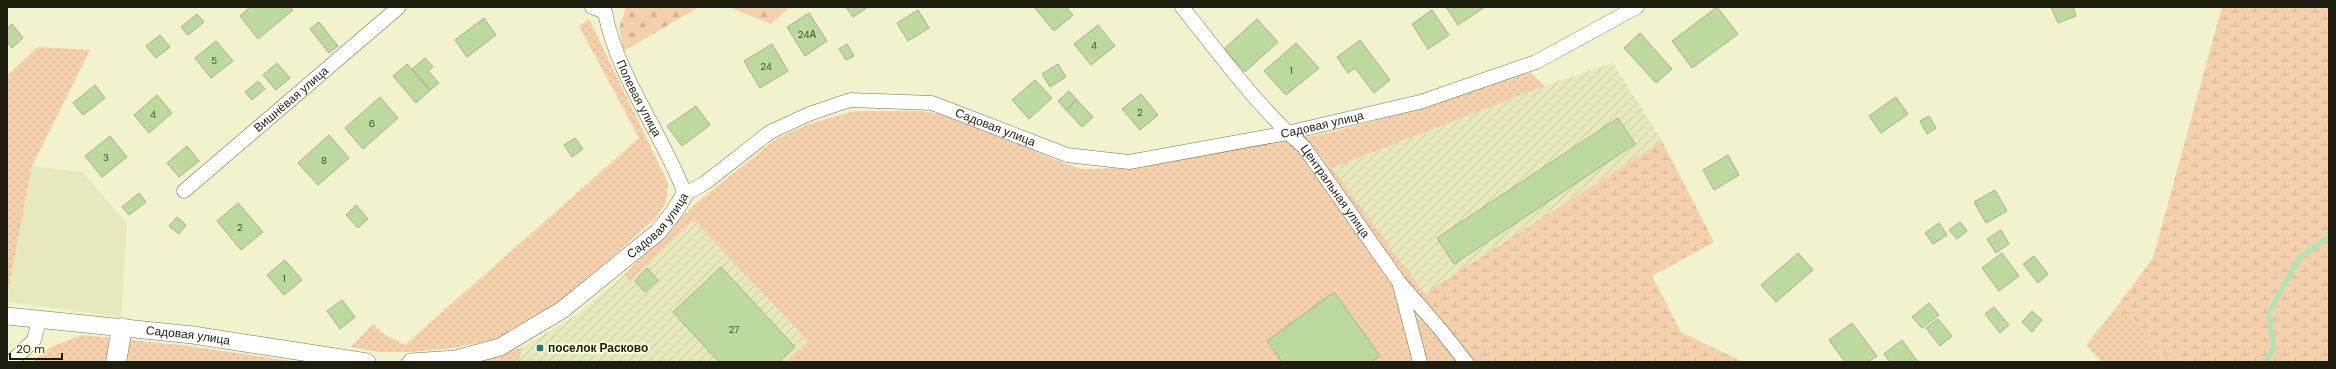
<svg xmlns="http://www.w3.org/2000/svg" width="2336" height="369" viewBox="0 0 2336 369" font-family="'DM Sans',sans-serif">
<defs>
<pattern id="industrial-furrows" width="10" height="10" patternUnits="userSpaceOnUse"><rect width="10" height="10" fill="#e8e8bd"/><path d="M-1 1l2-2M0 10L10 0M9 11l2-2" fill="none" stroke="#c7c7a1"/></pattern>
<pattern id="green-dots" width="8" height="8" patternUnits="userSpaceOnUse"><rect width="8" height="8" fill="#f5d0ac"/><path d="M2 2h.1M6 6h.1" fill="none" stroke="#d2b293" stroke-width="1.8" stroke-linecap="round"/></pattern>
<pattern id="forest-firs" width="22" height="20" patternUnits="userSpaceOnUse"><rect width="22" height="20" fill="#f5d0ac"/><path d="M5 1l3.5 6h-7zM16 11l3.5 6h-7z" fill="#d2b293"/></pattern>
<pattern id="wetland-marsh" width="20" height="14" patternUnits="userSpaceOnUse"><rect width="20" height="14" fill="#f5d0ac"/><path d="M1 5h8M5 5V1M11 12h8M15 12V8" fill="none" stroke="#d2b293"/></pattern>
</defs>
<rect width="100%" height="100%" fill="#f2f2ce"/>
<path fill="#e8e8bd" d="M32 166 82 172 127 223 121 317 7 302Z"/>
<path fill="url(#industrial-furrows)" d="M1613 63 1662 141 1424 294 1332 168 1544 86Z
M694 220 808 341 786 362H518L523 347 578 314 624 275 631 281Z"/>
<path fill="url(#green-dots)" d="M589 19 668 183 666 202 655 219 558 304 496 339 454 348 410 352H380L351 347 373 324 382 333 405 345 639 138 579 26Z
M38 47 90 50 32 166 7 298V76Z
M1531 73 1544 86 1332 168 1475 362H786L808 341 694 220 631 281 624 275 694 205 776 139 809 124 855 111H922L949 116 1058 161 1082 169 1128 168 1328 133 1423 108Z
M2115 309 2134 318 2156 353 2191 362H2102L2086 345Z
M82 335 189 346 298 362H32L51 347Z
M523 347 518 362H478Z"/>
<path fill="url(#forest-firs)" d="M626 7H699L624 51 619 28Z
M729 7H790L771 24Z"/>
<path fill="url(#wetland-marsh)" d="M2222 7H2329V362H2191L2156 353 2134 318 2115 309 2153 258Z
M1662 141 1714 242 1652 276 1681 332 1743 362H1601L1595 360 1589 362H1475L1424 294Z"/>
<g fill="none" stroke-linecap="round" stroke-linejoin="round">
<path stroke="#ade5b6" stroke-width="5" d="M2265 362 2274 348 2269 312 2300 257 2329 237"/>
</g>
<path fill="#bdd99d" stroke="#a3b192" d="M250 7H290L293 10 258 39 240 16Z
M846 7H868L853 17Z
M1034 7H1066L1073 15 1054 31Z
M1446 7H1485L1458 25Z
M1717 7 1738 34 1692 68 1672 41Z
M2051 7H2073L2076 16 2058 23Z
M918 10 929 28 908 41 897 23Z
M1432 10 1449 35 1428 49 1412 24Z
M809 13 827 41 805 56 787 27Z
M197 14 204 22 188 35 181 27Z
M484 18 496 35 467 57 455 40Z
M1257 19 1278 42 1245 72 1224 49Z
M319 22 338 46 329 53 310 29Z
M12 24 23 38 12 48 7 42V28Z
M1098 25 1115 46 1091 65 1074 44Z
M1640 33 1672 69 1656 83 1624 48Z
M160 35 170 47 156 58 146 46Z
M1360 40 1390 80 1374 93 1355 68 1348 73 1337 57Z
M216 41 233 61 211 78 195 58Z
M1296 43 1319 68 1286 95 1264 71Z
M772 44 788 71 760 88 744 61Z
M847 44 854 56 846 60 839 49Z
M425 58 433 67 428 71 439 83 430 90 412 69Z
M277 63 290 78 276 90 263 75Z
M407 64 430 90 416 103 393 76Z
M1058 64 1066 77 1050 87 1042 74Z
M1035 80 1052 98 1029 119 1012 100Z
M258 81 265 89 252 100 245 92Z
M95 85 105 98 83 115 73 103Z
M1069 91 1077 100 1066 110 1058 101Z
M1141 94 1158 115 1140 130 1122 109Z
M157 95 172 113 149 133 134 115Z
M380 97 398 118 363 149 345 128Z
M1896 97 1908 114 1881 133 1869 116Z
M1077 100 1093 117 1082 127 1066 110Z
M696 106 710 125 682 146 667 126Z
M1929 116 1936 128 1927 134 1920 121Z
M1618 118 1635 144 1454 264 1437 238Z
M329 135 349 158 318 185 298 163Z
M110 136 127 157 102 177 85 156Z
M575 138 583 149 572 157 564 145Z
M187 146 199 161 179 177 167 163Z
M1728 155 1739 175 1714 190 1703 170Z
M1995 190 2007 211 1986 223 1974 202Z
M139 193 146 202 129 215 122 207Z
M238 203 263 232 241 250 217 221Z
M356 205 368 219 358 228 346 215Z
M177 217 186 225 179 234 169 226Z
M1960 222 1967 231 1957 239 1949 230Z
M1939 223 1947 235 1933 244 1925 233Z
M2001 230 2009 244 1996 253 1987 239Z
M1798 253 1813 270 1776 302 1761 285Z
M2002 253 2019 276 1999 291 1982 268Z
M2034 256 2048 274 2038 283 2023 264Z
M285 260 302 280 284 295 267 275Z
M721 267 795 347 779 362H719L673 312Z
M647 268 658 280 645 292 635 281Z
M1334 292 1380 356 1371 362H1282L1267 341Z
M342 300 355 317 340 329 327 311Z
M1929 303 1939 315 1922 328 1912 317Z
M1994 307 2009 325 2000 333 1985 314Z
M2032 311 2042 320 2032 332 2022 322Z
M1938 319 1952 336 1940 346 1926 328Z
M1852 323 1877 356 1868 362H1845L1829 340Z
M1902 340 1918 362H1890L1884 354Z"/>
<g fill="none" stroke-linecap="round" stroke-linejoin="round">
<g stroke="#757555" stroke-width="15">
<g id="minor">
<path d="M592 7 605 12"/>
<path id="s1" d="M1182 7C1219 53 1259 109 1304 147L1399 282 1440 329 1466 362"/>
<path id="s2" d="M605 12C617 77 662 132 685 194L705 183 770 132 809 114 850 100 932 103 1067 155 1129 162 1287 133 1420 102 1536 62 1637 7"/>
<path id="s3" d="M184 191 399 7"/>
<path d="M1400 285 1420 362"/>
<path d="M11 362 34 340 39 320"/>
</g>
</g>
<g stroke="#757555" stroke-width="18">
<g id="tertiary">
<path id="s4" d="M7 316 193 335 367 362"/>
<path id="s5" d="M411 362 456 359 500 347 562 310 658 232 674 212 685 194"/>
</g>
</g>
<g stroke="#757555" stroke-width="21">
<path id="secondary" d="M116 362 122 328"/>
</g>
<use href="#minor" stroke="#fff" stroke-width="14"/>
<use href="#tertiary" stroke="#fff" stroke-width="17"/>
<use href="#secondary" stroke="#fff" stroke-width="20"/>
</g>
<rect fill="#2c727f" stroke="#ffffe2" stroke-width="1.5" x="536" y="344" width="8" height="8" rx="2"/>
<g text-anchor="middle" stroke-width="3.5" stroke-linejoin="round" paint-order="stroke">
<g font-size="10" fill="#454c33">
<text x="807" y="38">24А</text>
<text x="1094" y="49">4</text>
<text x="214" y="64">5</text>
<text x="766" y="70">24</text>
<text x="1291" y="74">1</text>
<text x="1140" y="116">2</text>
<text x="153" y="118">4</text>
<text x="372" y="127">6</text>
<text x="106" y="161">3</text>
<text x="324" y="164">8</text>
<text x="240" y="231">2</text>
<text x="284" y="282">1</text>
<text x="734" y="333">27</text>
</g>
<g font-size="12" fill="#1d1d10" stroke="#ffffe2">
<text dy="4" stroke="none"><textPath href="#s3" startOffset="141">Вишнёвая улица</textPath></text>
<text dy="4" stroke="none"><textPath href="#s2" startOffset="93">Полевая улица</textPath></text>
<text dy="4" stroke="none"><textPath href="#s2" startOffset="877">Садовая улица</textPath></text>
<text dy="4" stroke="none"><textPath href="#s2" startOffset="541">Садовая улица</textPath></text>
<text dy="4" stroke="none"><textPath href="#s1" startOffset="240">Центральная улица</textPath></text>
<text dy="4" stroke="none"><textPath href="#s5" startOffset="291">Садовая улица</textPath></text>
<text dy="4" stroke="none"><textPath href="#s4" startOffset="182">Садовая улица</textPath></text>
</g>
<g font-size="12" font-weight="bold" fill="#1d1d10" stroke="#ffffe2" text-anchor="start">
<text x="548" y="352">поселок Расково</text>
</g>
</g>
<rect width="2336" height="369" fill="none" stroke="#1d1d10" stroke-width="16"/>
<path d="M10 353v6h52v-6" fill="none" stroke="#1d1d10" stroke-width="2"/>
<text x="16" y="353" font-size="12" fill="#1d1d10" stroke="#ffffe2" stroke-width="3" paint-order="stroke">20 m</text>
</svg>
